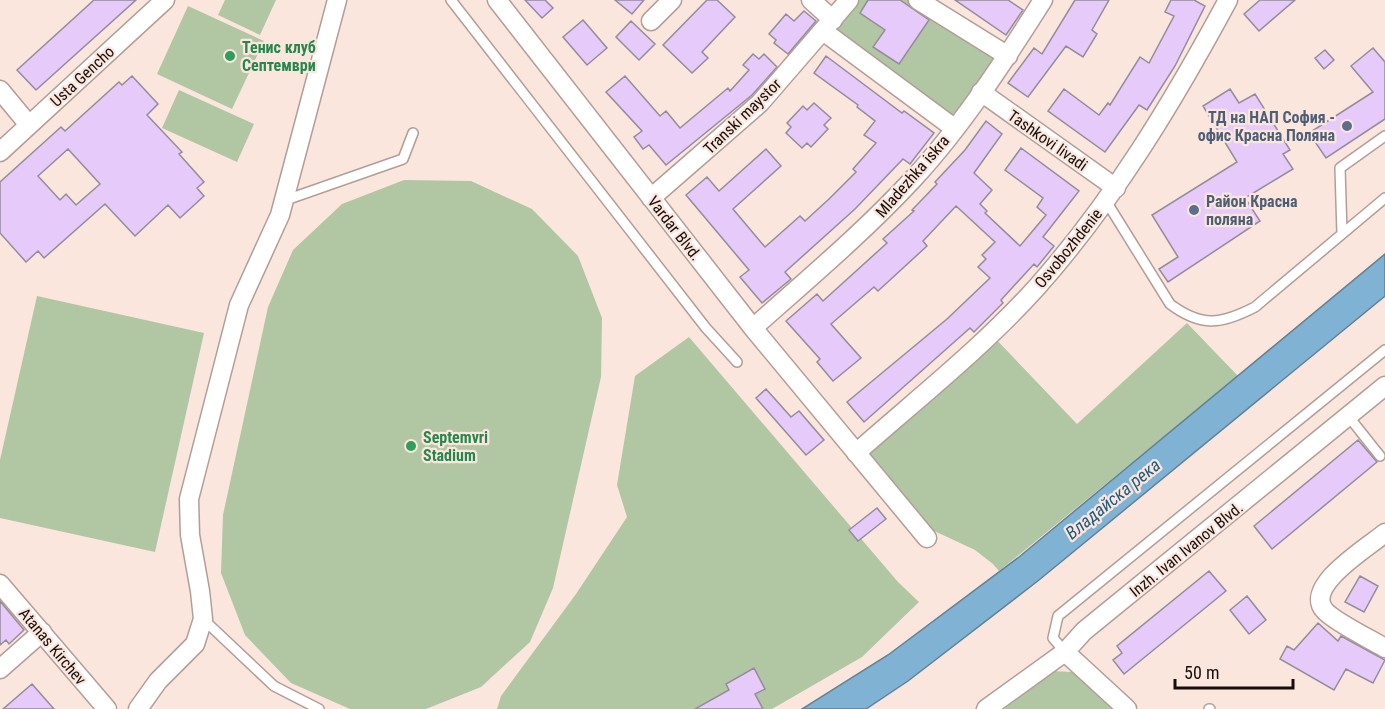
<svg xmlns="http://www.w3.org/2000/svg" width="1385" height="709" viewBox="0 0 1385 709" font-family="'Roboto Condensed',sans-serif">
<rect width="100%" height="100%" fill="#fbe6de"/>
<path fill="#b1c6a2" d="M225 0H276L260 35 218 15Z
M849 0H918L1008 56 954 128 823 31Z
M188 6 264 41 232 109 157 74Z
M179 90 254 124 237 162 162 128Z
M404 180 471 181 532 209 578 256 602 318 601 377 553 588 530 642 481 687 426 709H350L291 683 245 635 221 573 223 515 268 307 293 250 342 204Z
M37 296 204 333 155 552 0 518V460Z
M1187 323 1238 376 999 571 993 564 975 550 930 529 865 453 991 334 1077 424Z
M689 337 898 582 919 602 862 657 772 709H497L501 696 576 594 627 517 617 485 635 376Z
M1052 671 1072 672 1112 709H1004Z"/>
<path fill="#80b2d3" stroke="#608197" stroke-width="1.5" d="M1385 254V296L1039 580 908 681 866 709H802L888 655 1019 557Z"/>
<path fill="#e6cafa" stroke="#948b9b" stroke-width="1.5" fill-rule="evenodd" d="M94 0H136L36 90 17 70Z
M525 0H545L553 8 542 18Z
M615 0H644L632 14Z
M707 0H717L735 17 702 52 708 58 692 73 663 45Z
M868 0H900L929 20 899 64 873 47 885 30 860 13Z
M955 0H1008L1023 10 1006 35Z
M1075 0H1109L1092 30 1097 34 1083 57 1066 46 1028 97 1008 83 1034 48 1042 54Z
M1171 0H1194L1205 6 1175 66 1147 110 1139 105 1105 152 1048 111 1064 89 1099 115 1108 103 1110 105 1140 57 1149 63 1174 16 1165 12Z
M1260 0H1295L1259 31 1244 14Z
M804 11 816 21 788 54 774 43 776 40 769 34 786 14 794 21Z
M583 20 607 48 587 65 563 37Z
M631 21 655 44 639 60 616 37Z
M1373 48 1385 62V119L1326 158 1309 133 1373 92 1351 66Z
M1325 50 1334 60 1324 69 1315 58Z
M753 54 759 59 764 54 777 67 752 95 666 165 649 145 643 149 634 137 642 131 606 92 625 76 660 116 666 111 680 128 728 88 730 91 749 70 743 65Z
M826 56 902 113 904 111 934 133 910 164 903 159 855 209 785 272 791 279 762 303 740 277 749 270 686 195 707 177 719 191 766 149 781 166 733 209 765 247 800 216 805 221 829 199 856 172 853 169 876 143 864 135 875 121 857 107 858 105 814 73Z
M132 76 158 104 147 115 182 152 179 154 204 182 197 188 204 196 180 218 168 205 135 236 105 204 44 258 38 251 26 262 0 233V182L61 127 65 131 119 82 122 85ZM68 149 100 184 76 205 66 194 60 200 38 176Z
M1230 89 1239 103 1255 94 1290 150 1283 154 1293 169 1245 198 1260 221 1168 282 1159 269 1178 257 1152 215 1237 162 1203 106Z
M814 103 831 118 824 125 828 129 811 147 807 143 802 148 786 133 791 127 787 123 803 106 807 110Z
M986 121 1002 134 974 173 992 190 980 204 987 211 985 213 1020 246 1046 215 1037 207 1043 198 1005 170 1021 148 1079 191 1043 237 1054 246 1037 267 1034 264 1001 300 1003 303 974 332 970 328 864 422 847 402 947 319 990 278 978 267 986 259 982 255 995 242 956 206 923 241 927 246 878 291 874 287 831 324 861 358 833 381 817 362 820 359 786 321 817 294 823 301 887 243 883 239 914 211 912 210 937 184 935 182 965 150Z
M766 389 791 417 799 411 824 440 806 455 756 398Z
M1358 440 1377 462 1272 549 1254 526Z
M877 508 886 519 858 541 849 530Z
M1209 571 1226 591 1124 674 1113 660 1122 653 1117 646Z
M1360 576 1378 586 1364 612 1345 602Z
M1247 596 1266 620 1249 634 1230 610Z
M0 601 24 630 9 644 6 640 0 645Z
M1318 623 1338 641 1341 636 1385 660 1373 683 1346 669 1334 690 1280 659 1287 646 1294 650Z
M754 668 765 689 755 694 763 709H695L729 690 726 684Z
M32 684 54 709H3Z"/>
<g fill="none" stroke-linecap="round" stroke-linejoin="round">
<g stroke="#b29e96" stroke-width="12">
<path id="service" d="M451 0 706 328 737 362
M283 201 403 159 413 133
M1106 201 1170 304C1202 328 1222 324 1255 307L1385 198
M1342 234 1340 168 1385 136
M1349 417 1380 456
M203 619 274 686 319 709
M1065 652 1053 638 1058 616 1385 350
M1209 709H1210"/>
</g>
<g stroke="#b29e96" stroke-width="21">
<path id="minor" d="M497 0 753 328 927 538
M811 0 833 20
M918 0 1008 56
M651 21 672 0
M823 31 954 128
M0 90 29 125
M981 92 1116 188
M0 152 165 0
M651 198 760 103 849 0
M753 328C808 279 864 232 914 178 962 126 1005 60 1043 0
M856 453C917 399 982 348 1037 287 1114 200 1173 102 1228 0
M1385 533C1368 547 1302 587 1325 611 1335 622 1370 639 1385 648
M0 584 107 709
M1065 652 1127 709
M0 669 42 632
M138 709 158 681 195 644 203 619 200 591 190 535 189 499 239 305 280 215 337 0
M986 709 1065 652 1084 631 1385 386"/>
</g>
<use href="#service" stroke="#fff" stroke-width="9"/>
<use href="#minor" stroke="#fff" stroke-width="18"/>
</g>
<g fill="#2e9e5b" stroke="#fbe6de" stroke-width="2">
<circle cx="230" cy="56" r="6"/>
<circle cx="411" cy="446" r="6"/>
</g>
<g fill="#5c6f8a" stroke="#fbe6de" stroke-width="2">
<circle cx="1347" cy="126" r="6"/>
<circle cx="1194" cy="210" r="6"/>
</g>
<g text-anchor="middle" stroke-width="4.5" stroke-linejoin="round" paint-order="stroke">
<g font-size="16" font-weight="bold" fill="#27864d" stroke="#fbe6de" text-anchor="start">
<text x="242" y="53">Тенис клуб<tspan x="242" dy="18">Септември</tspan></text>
<text x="423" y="443">Septemvri<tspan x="423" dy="18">Stadium</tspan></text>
</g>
<g font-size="16" fill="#150e0b" stroke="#fbe6de">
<text transform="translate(82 76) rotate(-43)" y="6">Usta Gencho</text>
<text transform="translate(742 116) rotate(-44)" y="6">Transki maystor</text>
<text transform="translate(1048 140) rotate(35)" y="6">Tashkovi livadi</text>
<text transform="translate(912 176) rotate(-49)" y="6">Mladezhka iskra</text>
<text transform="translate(675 228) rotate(52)" y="6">Vardar Blvd.</text>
<text transform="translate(1068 248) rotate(-51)" y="6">Osvobozhdenie</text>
<text transform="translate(1186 549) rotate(-39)" y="6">Inzh. Ivan Ivanov Blvd.</text>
<text transform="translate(53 646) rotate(50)" y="6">Atanas Kirchev</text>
</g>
<g font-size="16" font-weight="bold" fill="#4e5e75" stroke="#fbe6de" text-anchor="end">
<text x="1335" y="123">ТД на НАП София -<tspan x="1335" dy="18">офис Красна Поляна</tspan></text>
<text x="1206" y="207" text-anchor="start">Район Красна<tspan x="1206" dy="18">поляна</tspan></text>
</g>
<g font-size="18" font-style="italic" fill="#215b7d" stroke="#fbe6de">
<text transform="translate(1113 499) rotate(-39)" y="6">Владайска река</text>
</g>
</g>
<path d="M1175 679v9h118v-9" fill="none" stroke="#150e0b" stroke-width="3"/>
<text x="1184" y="679" font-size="18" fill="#150e0b" stroke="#fbe6de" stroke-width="4.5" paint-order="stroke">50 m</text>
</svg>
